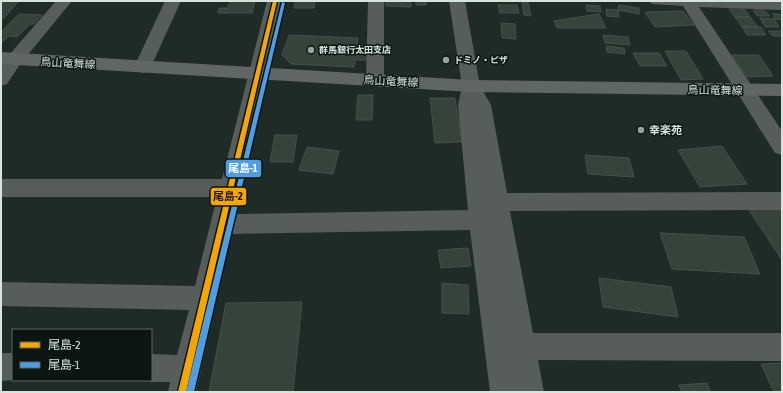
<svg xmlns="http://www.w3.org/2000/svg" width="783" height="393" viewBox="0 0 783 393" font-family="'Asap Condensed','Noto Sans JP',sans-serif">
<rect width="100%" height="100%" fill="#1e2b26"/>
<path fill="#35433b" stroke="#46504a" d="M1 1H19L1 21Z
M230 1H255L252 13H218L219 8H228Z
M295 1H315L314 8H294Z
M386 1H411V7L386 6Z
M416 1H427L426 5H416Z
M522 2H528L531 16 524 15Z
M498 5H517L519 13H500Z
M586 5 600 6 601 12 587 11Z
M619 5 639 8V14L618 10Z
M728 7H743L750 17H735Z
M606 9 618 10 619 17 607 16Z
M753 10H764L770 16H757Z
M683 11 694 25 655 27 645 12Z
M773 13 782 15V20L774 19Z
M19 14 42 15 34 24H30L17 37 9 36 1 43V32Z
M599 14 606 28H557L554 21Z
M735 17H750L758 27H742Z
M760 18 774 19 779 27H765Z
M501 23 515 24 516 39 502 38Z
M742 27H761L766 35H747Z
M768 31H781L782 36H773Z
M289 35 358 38 357 46H368L366 60H355L354 67 291 64 282 55Z
M603 35 628 37 630 45 605 43Z
M606 46 624 48 625 54 607 52Z
M665 51H686L703 79 681 80Z
M633 53H659L667 66H640Z
M732 55H759L773 76 747 77Z
M358 95H373L372 120H356Z
M430 98H455L462 142 435 143Z
M275 135H297L293 162H270Z
M722 146 747 184 700 187 678 150Z
M307 147 339 151 333 174 299 170Z
M585 155 629 158 634 177 588 174Z
M782 204V260L747 207Z
M660 233 744 237 760 274 672 269Z
M468 248 471 266 441 268 438 250Z
M599 278 671 287 678 317 603 307Z
M442 283 468 285 469 314 442 313Z
M302 302 293 392H209L226 303Z
M782 363V392H774L761 364Z
M707 383 710 392H682L679 385Z"/>
<g fill="none" stroke-linecap="round" stroke-linejoin="round">
<path fill="#565d5b" fill-rule="evenodd" d="M56 1H72L21 63 7 84 1 86V66L9 55Z
M165 1H181L149 71 143 73 137 71 134 67Z
M267 1H283L236 214 468 210 458 105 462 86 449 1H465L480 86 491 105 507 193 782 192V210L510 211 533 333H782V361L538 360 544 392H490L470 230 231 234 196 392H168L170 382H151L147 380H151V354L177 355 189 310 1 306V282L195 286 217 197H1V179H222Z
M368 1H384V80L381 84 375 86 369 84 366 80Z
M649 1H782V10L699 7 782 131V155L775 153 683 6 652 4Z
M1 353H13V380H15L1 381Z"/>
<path fill="#5f6665" fill-rule="evenodd" d="M1 52 471 80 782 84V96L471 92 1 64Z"/>
<g stroke="#0b1612" stroke-width="3">
<path id="bus-1" d="M273 1H277L186 392H178Z"/>
</g>
<g stroke="#0b1612" stroke-width="3">
<path id="bus-2" d="M282 2 285 3 194 392H186Z"/>
</g>
<use href="#bus-1" fill="#f7a600" fill-rule="evenodd"/>
<use href="#bus-2" fill="#4d9ee5" fill-rule="evenodd"/>
</g>
<g fill="#95a39d" stroke="#0b1612" stroke-width="1.5">
<circle cx="311" cy="50" r="4"/>
<circle cx="446" cy="60" r="4"/>
<circle cx="641" cy="130" r="4"/>
</g>
<g text-anchor="middle" stroke-width="3" stroke-linejoin="round" paint-order="stroke">
<g font-size="9" font-weight="bold" fill="#d5e4dd" stroke="#0b1612" text-anchor="start">
<text x="319" y="53">群馬銀行太田支店</text>
<text x="454" y="63">ドミノ・ピザ</text>
</g>
<g font-size="11" fill="#d5e4dd" stroke="#0b1612">
<text transform="translate(68 63) rotate(3)" y="4">鳥山竜舞線</text>
<text transform="translate(391 81) rotate(3)" y="4">鳥山竜舞線</text>
<text transform="translate(715 90) rotate(1)" y="4">鳥山竜舞線</text>
</g>
<g font-size="11" font-weight="bold" fill="#d5e4dd" stroke="#0b1612" text-anchor="start">
<text x="649" y="134">幸楽苑</text>
</g>
</g>
<g stroke="#0b1612" stroke-width="1.5">
<rect x="225" y="159" width="37" height="19" rx="4" fill="#4d9ee5"/>
<rect x="210" y="187" width="37" height="19" rx="4" fill="#f7a600"/>
</g>
<g font-size="11" text-anchor="middle" font-weight="bold" fill="#fff">
<text x="243" y="172">尾島-1</text>
</g>
<g font-size="11" text-anchor="middle" font-weight="bold" fill="#111">
<text x="228" y="200">尾島-2</text>
</g>
<rect width="783" height="393" fill="none" stroke="#d5e4dd" stroke-width="4"/>
<rect x="12" y="329" width="140" height="52" fill="#0b1612" stroke="#5c6863"/>
<rect x="20" y="342" width="20" height="6" fill="#f7a600" stroke="#5c6863"/>
<text x="48" y="349" font-size="12" fill="#d5e4dd">尾島-2</text>
<rect x="20" y="362" width="20" height="6" fill="#4d9ee5" stroke="#5c6863"/>
<text x="48" y="369" font-size="12" fill="#d5e4dd">尾島-1</text>
</svg>
